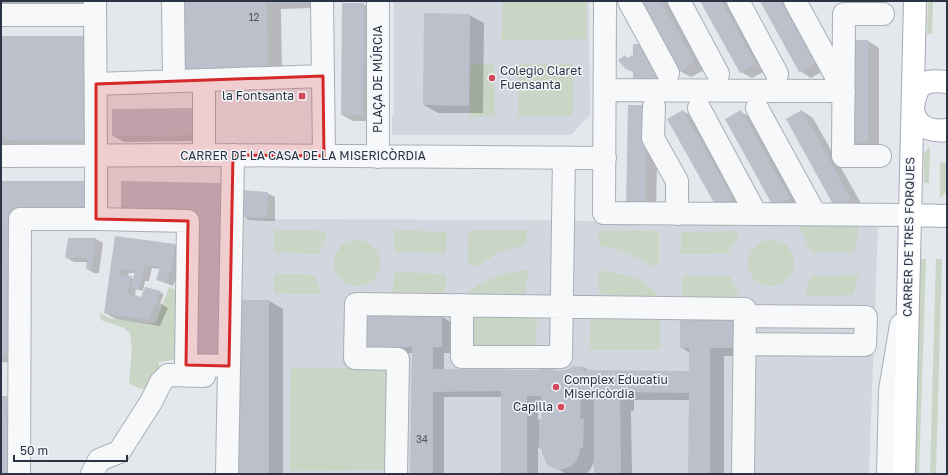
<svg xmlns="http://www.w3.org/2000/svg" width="948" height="475" viewBox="0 0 948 475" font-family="'Golos Text',sans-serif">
<rect width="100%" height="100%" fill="#e4e7ec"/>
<path fill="#d2d6de" d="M394 1H589L590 115 571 135H392V116L394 115Z
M242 219 513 220 878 225 869 474H239Z"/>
<path fill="#c9d6c5" d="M503 1H586L587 39 501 40Z
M928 1H933L932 34H927Z
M471 64H494L495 116 470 117Z
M518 64H573V116H518Z
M930 146 929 183H924V153Z
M940 162 947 163 946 192 940 198Z
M798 224 859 225 854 252H811Z
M275 230 325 231 326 236 319 254 274 252Z
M395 230 447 232 446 253 394 252Z
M469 230H527L526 245C518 247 509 248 501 251 491 255 481 269 469 265L468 261Z
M599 231H659V264L654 267 644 261 616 249 601 246 599 242Z
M737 231V239L733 243 728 253 681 254V232Z
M334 263a23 23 0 1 1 46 0a23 23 0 1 1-46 0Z
M748 263a23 23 0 1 1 46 0a23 23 0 1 1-46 0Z
M921 259H926L919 474H914Z
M936 259H942L936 474H930Z
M528 270 525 295H467C477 280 511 271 528 270Z
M599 271C614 270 654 281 658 297L599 294Z
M394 272 446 274 445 295 393 294Z
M275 274 314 275 321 290V294L274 293Z
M858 275 854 295 804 296 811 276Z
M682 276H729L738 294 737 297H682Z
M169 287 178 291V357L172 360 159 362V373L149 389H141L129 384 132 348 130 333 124 328 101 320 100 313 109 318 152 324 156 322Z
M466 318H537L536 349 466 348Z
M590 319 660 320V350H589Z
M291 368H392L390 470 290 471Z"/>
<path fill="#0003" fill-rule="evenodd" d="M1 1H100V8L1 7Z
M183 1H312V8L281 9 282 77 198 79Z
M641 1H668L706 69 691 77 680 71Z
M701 1H728L767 70 752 78 741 72Z
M761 1H788L826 69 811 78 800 71Z
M363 4 374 10V121H353L342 115Z
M469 15 484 23 483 113H438L424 105Z
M1 37 100 148H8L1 144Z
M868 41 879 48V148H861L850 141Z
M647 106 658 113 656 213 638 212Z
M195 109 206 141 124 142 113 136Z
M683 111 695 118 743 205 728 214Z
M802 111 813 118 862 205 847 214Z
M741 112 752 118 801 206 786 214Z
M1 182 25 219 24 363 1 362Z
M222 184 197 219 136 218Z
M267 193 275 197V221L249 220 242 216Z
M116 237 174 245 182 249 179 272 173 286 158 280 161 269 152 268 149 281H145L143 291 136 289 135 295 142 298 146 288 164 294 160 303 168 308 160 326 116 319 105 313ZM129 273H136L134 279 128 277Z
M96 239 103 243 99 273H94L87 269V262H74L67 258Z
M269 301 283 309V474H240Z
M360 316 442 317 453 323V353H444V370H553L561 372 574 367 584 368 591 371 690 372V353L681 347V317L749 356H724V474H689L690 400H634V411H631L632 474H595V460L590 470 586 474H566L556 468 543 450 538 447V474H502V397H444V474H411L412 353H371L360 346ZM538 402H543V419L538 420Z"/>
<path fill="#bbc0ca" d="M182 1H267L268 70 182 72Z
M640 1H661L695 62 679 72Z
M700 1H721L756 64 740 73Z
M760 1H781L815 63 799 72Z
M342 3H364L363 115H341Z
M424 13 470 14 469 106 423 105Z
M1 36H86V140H1Z
M849 40H868V142H849Z
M633 44H643L653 61V71H658V79H633V72L626 69 623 66 618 60 625 55 627 58 633 55Z
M628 105H647L645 207H626Z
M195 108V135L112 136V109Z
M683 110 733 199 717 208 667 119Z
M741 110 790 199 774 208 725 119Z
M802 110 851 199 835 208 786 119Z
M1 181H87V212L11 211 10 355H1Z
M121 181 222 183 220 357H195L197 211 121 210Z
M241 190 268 192 267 217H240Z
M115 236 175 244 172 268 165 283 156 280 160 267 145 265 139 290 131 288 135 270 121 269 120 275 132 276 127 293 141 297 145 287 161 291 149 320 104 313Z
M68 238H96L92 269H86L87 258H65Z
M240 300H269V474H239Z
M359 315 442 316V347H433V369L538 370V367H548L552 369 561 371 569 369 573 366 584 367V370L689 371V348H680V316L735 317V348H710V474H688L689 393 620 392 621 474H594V396H581L580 419H584L583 448H580L579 455 576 462 571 466 560 470 555 469 547 464 542 454V448H539V419H542L541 396H527V474H501V391L433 392V474H410L412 347H359Z
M1 396H12L11 474H1Z"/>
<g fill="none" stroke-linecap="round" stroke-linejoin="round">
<g stroke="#a9aeb7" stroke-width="24">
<path id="minor" d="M95 1 96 156V219
M173 1 174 81
M322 1 324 156
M605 1 604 213 910 215
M629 1 668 73
M679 1 718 74
M738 1 777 74
M1 15H95
M96 84 323 76
M605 90 844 91 795 1
M654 107 653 138 677 181V214
M699 108 756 214
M757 108 815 214
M204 155V80
M1 156 204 155 605 158
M880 156H843L844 14H883
M378 157V1
M462 305V357H561L564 158
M745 344 865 345 866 317 746 316
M19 474 20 219H96L188 221 186 365 229 366
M92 474 99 460 119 452 151 402 161 382 168 375 204 376
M227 474 233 155
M396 474 398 359 355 358 356 304 745 309 743 474
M888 474 890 390 901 325"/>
</g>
<g stroke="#a3abb8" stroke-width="24">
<path id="major" d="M947 82C939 81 929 80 922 85 918 88 916 94 915 98 907 121 926 133 947 130
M910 215 947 216
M904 474 915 1"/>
</g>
<use href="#minor" stroke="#f7f8fa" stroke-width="22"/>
<use href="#major" stroke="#fff" stroke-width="22"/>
</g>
<path fill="#d62828" fill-opacity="0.2" stroke="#d62828" stroke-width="3" stroke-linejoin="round" d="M323 76 324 156 233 155 229 366 186 365 188 221 96 219V84Z"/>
<g fill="#d1495b" stroke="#f4f6f9" stroke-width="1.5">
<circle cx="492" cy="78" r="4"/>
<rect x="298" y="92" width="8" height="8" rx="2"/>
<circle cx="556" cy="387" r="4"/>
<circle cx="561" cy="407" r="4"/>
</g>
<g text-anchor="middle" stroke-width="3" stroke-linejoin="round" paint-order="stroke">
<g font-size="10" fill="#4f5766">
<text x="254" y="21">12</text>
<text x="422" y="443">34</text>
</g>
<g font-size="12" fill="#2b3445" stroke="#f4f6f9" text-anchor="start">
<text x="500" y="75">Colegio Claret<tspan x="500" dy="14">Fuensanta</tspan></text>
<text x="294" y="100" text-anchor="end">la Fontsanta</text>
<text x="564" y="384">Complex Educatiu<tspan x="564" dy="14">Misericòrdia</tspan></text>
<text x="553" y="411" text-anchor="end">Capilla</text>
</g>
<g font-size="12" fill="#2b3445" stroke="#f4f6f9">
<text transform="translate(378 79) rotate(-90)" y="4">PLAÇA DE MÚRCIA</text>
<text x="303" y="160">CARRER DE LA CASA DE LA MISERICÒRDIA</text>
<text transform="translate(909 237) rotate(-89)" y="4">CARRER DE TRES FORQUES</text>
</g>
</g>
<rect width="948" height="475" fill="none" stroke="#2b3445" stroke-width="4"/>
<path d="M14 455v6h113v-6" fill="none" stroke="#2b3445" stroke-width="2"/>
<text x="20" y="455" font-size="12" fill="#2b3445" stroke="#f4f6f9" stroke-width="3" paint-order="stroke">50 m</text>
</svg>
